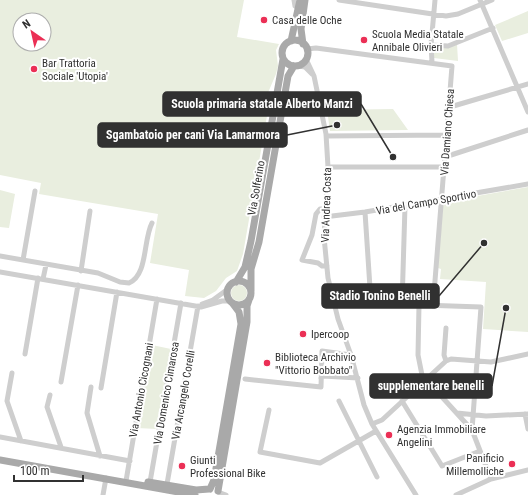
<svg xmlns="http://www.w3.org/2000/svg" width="528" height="495" viewBox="0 0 528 495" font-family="'Roboto Condensed',sans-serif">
<rect width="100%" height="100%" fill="#fff"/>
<path fill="#e9eedf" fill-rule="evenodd" d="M0 0H244L237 37 279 44 276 50 278 66 276 74 267 95 268 110 243 254 237 271 226 278 216 291 204 298 185 296 189 270 150 263 158 214 39 194 41 183 0 175ZM20 20H44V44H20Z
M528 11V33L502 41 495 25Z
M457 44 458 61 434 58 433 46Z
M393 109 408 130 330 131 327 110Z
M528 187V332L483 329 486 282 440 279 441 269 438 268 443 204 449 201Z
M0 190 15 194 9 228 0 227Z
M231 293a8 8 0 1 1 16 0a8 8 0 1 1-16 0Z
M152 345 171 349 157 429 137 428Z"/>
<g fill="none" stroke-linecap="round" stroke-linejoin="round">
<path stroke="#cecece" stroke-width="5" d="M294 0 295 6 298 8
M339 0 446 16 458 14 492 0
M480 0 528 112
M431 45 448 46 493 28
M307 49 316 48 452 66 433 306
M306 59 314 76 326 134 328 167 324 237 328 278 338 319 351 355 364 405 372 424 416 495
M432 62 431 45 435 0
M299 66 305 67 312 74
M450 107 528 84
M326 136 447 135
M446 155H451L528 130
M328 167H445
M324 209H320L316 214 312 235 302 260 318 263 322 266H327
M365 212 371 303
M324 217 365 212 528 184
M0 256 98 273 120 282 129 283C148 275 143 240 152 223
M23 260 35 191
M81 271 90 211
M0 272 201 307 222 301H230
M43 279 46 265
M334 302 481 307 472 430
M202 304 213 300 228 289
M402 305 405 206
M419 305 418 355 422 375 472 430 491 479
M446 328 444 355 446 361
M25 354 38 278
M12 373 7 401 21 441
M321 378 323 376 358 378
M245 379 321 387 322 351 351 355
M61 382 78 285
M91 387 87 413 100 456
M101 388 117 292
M50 395 47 407 61 447
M339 401 377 477
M402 401 442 466 480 451
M269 410 260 452 320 463 376 431
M457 413 486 416 528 414
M525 414 528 429
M372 424 382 420 446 361 451 359 491 362 528 354
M0 437 130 461
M126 481 157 299
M150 482 181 303
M167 484 198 306
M218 492 226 495
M103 495 106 478
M456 495 491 479 528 470"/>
<path stroke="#a9a9a9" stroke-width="7" d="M282 53a13 13 0 1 1 26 0a13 13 0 1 1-26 0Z
M291 41 300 0
M303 44 301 29 305 0
M227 293a12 12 0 1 1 24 0a12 12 0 1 1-24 0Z
M236 282 245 267 251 241 283 59
M251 291V269L259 242 288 76 294 66
M0 460 195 495
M148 482 196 490 209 489
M210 489 214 480 241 324 239 312 233 304
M218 491 247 322V306L249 300"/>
</g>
<g fill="#eb2f55" stroke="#fff" stroke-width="1.5">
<circle cx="264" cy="20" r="4"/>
<circle cx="364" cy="40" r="4"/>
<circle cx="34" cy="69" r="4"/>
<circle cx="303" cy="334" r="4"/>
<circle cx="267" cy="363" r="4"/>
<circle cx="389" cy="435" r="4"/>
<circle cx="512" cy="464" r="4"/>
<circle cx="182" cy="466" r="4"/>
</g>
<g text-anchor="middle" stroke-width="4" stroke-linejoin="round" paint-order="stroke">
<g font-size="11" fill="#313131" stroke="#fff" text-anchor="start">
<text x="272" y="24">Casa delle Oche</text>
<text x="372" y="38">Scuola Media Statale<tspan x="372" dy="13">Annibale Olivieri</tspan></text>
<text x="42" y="67">Bar Trattoria<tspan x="42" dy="13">Sociale 'Utopia'</tspan></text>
<text x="311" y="338">Ipercoop</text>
<text x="275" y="361">Biblioteca Archivio<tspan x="275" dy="13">"Vittorio Bobbato"</tspan></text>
<text x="397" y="433">Agenzia Immobiliare<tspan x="397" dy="13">Angelini</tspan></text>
<text x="504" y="462" text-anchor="end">Panificio<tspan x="504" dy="13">Millemolliche</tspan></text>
<text x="190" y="464">Giunti<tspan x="190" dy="13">Professional Bike</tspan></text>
</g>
<g font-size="11" fill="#313131" stroke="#fff">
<text transform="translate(447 132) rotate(-86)" y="4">Via Damiano Chiesa</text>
<text transform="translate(256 188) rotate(-80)" y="4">Via Solferino</text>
<text transform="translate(426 202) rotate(-10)" y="4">Via del Campo Sportivo</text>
<text transform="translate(326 205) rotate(-88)" y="4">Via Andrea Costa</text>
<text transform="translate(141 390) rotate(-80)" y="4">Via Antonio Cicognani</text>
<text transform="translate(166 393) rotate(-80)" y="4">Via Domenico Cimarosa</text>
<text transform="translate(183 395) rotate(-80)" y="4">Via Arcangelo Corelli</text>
</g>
</g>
<path fill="none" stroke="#313131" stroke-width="1.5" d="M393 157L361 104M337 125L287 135M484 243L439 296M506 308L492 386"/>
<g fill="#313131" stroke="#fff" stroke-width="1.5">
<circle cx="393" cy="157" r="4"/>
<circle cx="337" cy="125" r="4"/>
<circle cx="484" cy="243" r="4"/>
<circle cx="506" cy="308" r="4"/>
</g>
<g fill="#313131" stroke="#313131" stroke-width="1.5">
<rect x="163" y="92" width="198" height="24" rx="4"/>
<rect x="98" y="123" width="189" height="24" rx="4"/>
<rect x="322" y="284" width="117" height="24" rx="4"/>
<rect x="370" y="374" width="122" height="24" rx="4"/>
</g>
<g font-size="12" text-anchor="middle" font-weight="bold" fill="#fff">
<text x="262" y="108">Scuola primaria statale Alberto Manzi</text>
<text x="193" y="139">Sgambatoio per cani Via Lamarmora</text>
<text x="380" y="300">Stadio Tonino Benelli</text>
<text x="431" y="390">supplementare benelli</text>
</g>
<g transform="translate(32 32) rotate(326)"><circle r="19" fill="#ffffff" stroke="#adadad"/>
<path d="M0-3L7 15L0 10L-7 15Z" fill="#eb2f55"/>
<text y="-6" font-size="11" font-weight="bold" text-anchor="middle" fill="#313131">N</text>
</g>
<path d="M14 475v6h69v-6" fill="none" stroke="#313131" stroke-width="2"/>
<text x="20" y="475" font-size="12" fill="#313131" stroke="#ffffff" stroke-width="3" paint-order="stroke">100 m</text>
</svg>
